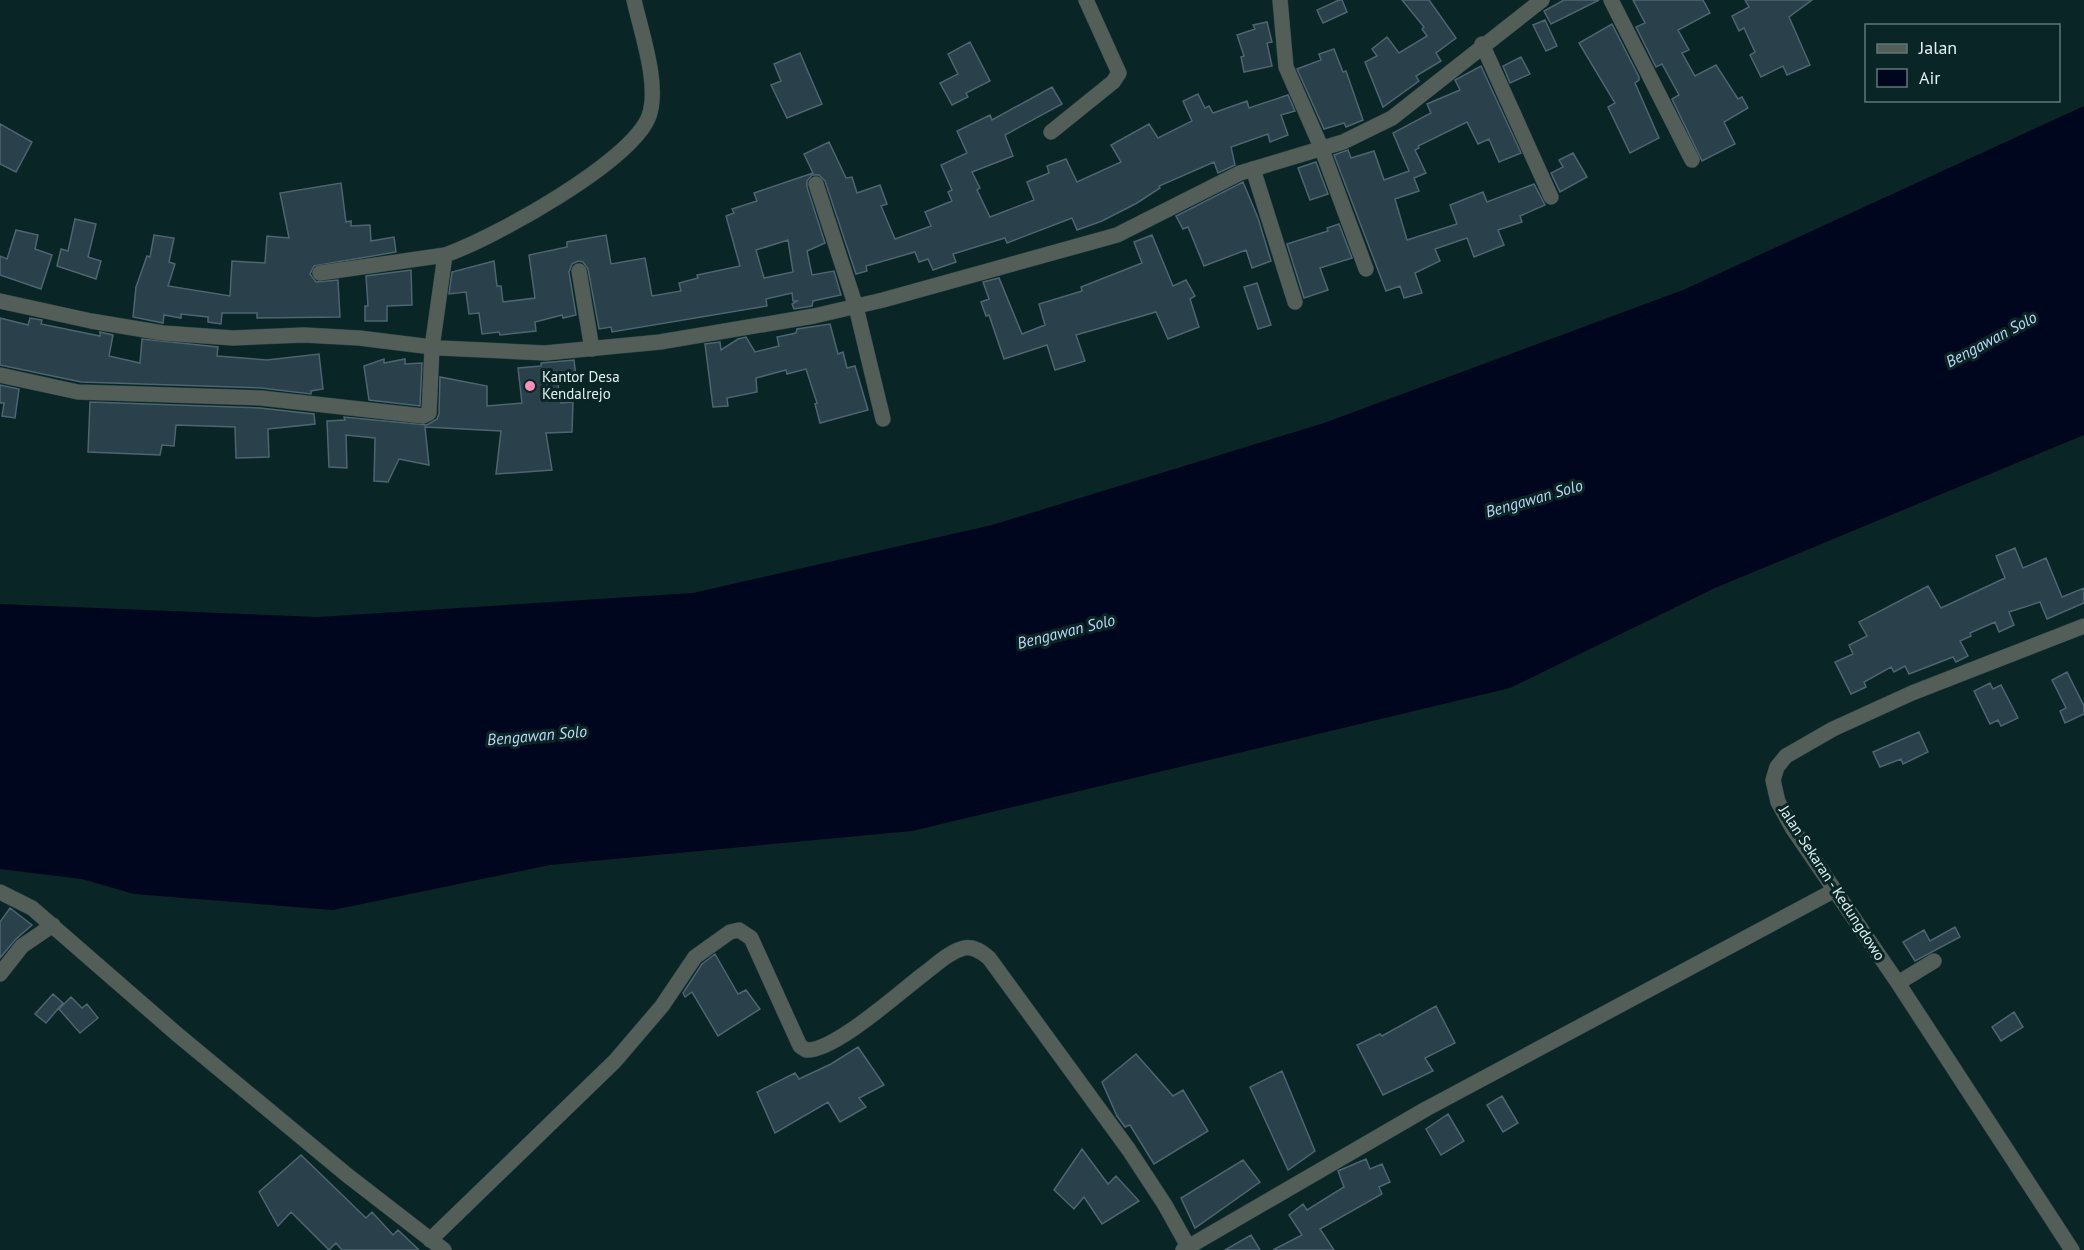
<svg xmlns="http://www.w3.org/2000/svg" width="2084" height="1250" viewBox="0 0 2084 1250" font-family="'PT Sans',sans-serif">
<rect width="100%" height="100%" fill="#092526"/>
<path fill="#00061d" d="M2084 106V435L1715 588 1510 688 912 831 550 865 333 910 134 894 82 879 0 869V604L318 617 693 593 992 525 1324 423 1683 290Z"/>
<path fill="#2a404b" stroke="#4e6571" stroke-width="1.5" fill-rule="evenodd" d="M1339 0H1342L1347 12 1323 23 1317 10Z
M1402 0H1429L1456 38 1436 53 1441 61 1416 76 1419 81 1383 107 1365 62 1377 56 1372 49 1387 37 1399 53 1427 36 1422 29 1424 27Z
M1564 0H1599L1551 24 1544 11Z
M1633 0H1703L1710 13 1678 30 1689 50 1682 53 1695 76 1716 65 1738 99 1742 97 1748 108 1724 122 1735 144 1702 161 1672 99 1679 95 1662 64 1656 67 1636 27 1645 23Z
M1745 0H1812L1789 17 1810 65 1787 75 1783 66 1761 77 1750 55 1755 52 1744 28 1739 31 1732 16 1749 7Z
M1545 20 1557 46 1546 51 1533 25Z
M1267 22 1272 42 1267 43 1272 66 1244 72 1241 57 1244 56 1237 35 1255 29 1253 25Z
M1612 24 1639 77V80L1635 83 1659 138 1630 153 1608 107 1615 103 1579 43Z
M970 42 990 81 966 93 968 97 952 105 940 83 958 74 948 54Z
M1334 49 1343 72 1346 71 1363 120 1346 127 1344 123 1324 129 1297 69 1321 60 1319 54Z
M800 53 822 104 787 118 771 85 781 81 774 64Z
M1521 57 1530 74 1510 83 1503 66Z
M1481 66 1521 153 1499 162 1489 139 1478 144 1467 122 1418 146 1419 148 1415 150 1426 173 1414 178 1419 191 1395 199 1407 240 1457 224 1450 205 1483 192 1487 202 1534 184 1545 205 1520 216 1522 222 1498 230 1504 245 1474 257 1467 238 1435 249 1440 261 1415 273 1422 293 1404 298 1400 286 1386 291 1334 155 1348 150 1351 158 1374 151 1384 180 1409 171 1393 133 1431 113 1427 104 1460 90 1455 80Z
M1052 87 1062 104 1005 135 1013 156 972 172 980 188 977 190 990 217 1034 200 1027 182 1049 173 1047 166 1066 159 1077 182 1121 162 1111 145 1149 124 1158 138 1192 121 1183 101 1198 94 1205 108 1209 106 1213 113 1247 101 1249 108 1288 95 1295 111 1281 115 1288 135 1270 142 1268 134 1231 147 1235 165 1218 173 1214 162 1159 186 1160 188 1137 203 1102 221 1077 230 1072 218 1007 243 1005 238 953 254 956 262 933 270 928 259 919 262 915 252 866 266 867 271 856 274 825 181 819 175H812L807 181V187L825 243 807 251 812 275 834 271 841 295 813 301 812 306 794 309 792 304 797 301H793L792 293 766 299 767 306 612 332 611 327 599 329 588 269 583 262 578 261 572 264 569 272 576 315 563 318 562 315 535 322 536 331 500 335 499 332 482 334 479 313 469 314 466 292 449 294 452 272 494 261 497 286H501L503 302 535 298 529 255 567 247V242L606 235 611 264 645 258 652 296 681 291 679 283 698 278 697 275 740 266 726 216 734 213 732 209 757 201 754 193 813 173 804 154 829 142 846 178 852 177 857 193 880 185 887 204 881 206 895 239 931 226 925 212 952 201 948 192 952 190 941 165 967 153 957 131 990 115 992 120ZM788 240 793 272 764 278 756 250Z
M0 124 32 142 16 172 0 164Z
M1573 153 1587 177 1560 192 1551 173 1563 167 1559 160Z
M1316 162 1328 194 1310 200 1298 168Z
M1243 182 1258 218 1271 261 1252 268 1246 250 1204 266 1188 227 1183 229 1176 216Z
M341 183 346 222 351 221V226L370 225 371 241 394 237 396 252 314 266 310 274 316 282 338 280 340 317 257 318V313H222L221 324 208 322V317L181 314V318L164 315 163 323 133 317 136 287 147 256 150 257 154 235 174 238 169 262 175 264 168 286 230 296 232 261 265 263 267 236 289 238 280 193Z
M75 219 96 224 88 257 101 261 96 279 57 266 61 249 68 251Z
M1339 224 1352 258 1320 268 1328 290 1304 298 1287 244 1328 231 1327 228Z
M16 230 38 235 35 249 52 255 41 289 0 275V256L7 259Z
M1152 235 1173 286 1186 280 1195 296 1190 299 1199 327 1168 339 1156 312 1076 335 1085 361 1055 370 1047 345 1004 359 989 315 986 316 981 302 989 299 983 282 999 278 1022 334 1045 325 1039 304 1082 291 1081 287 1142 263 1134 242Z
M411 270 412 305 387 306V321H365V306H368L366 276Z
M1257 283 1271 325 1258 329 1244 287Z
M0 318 28 325 30 318 42 320 41 324 100 336V332L113 335 109 356 140 363 142 339 218 347 217 356 267 360 319 354 323 389 311 391V394L261 388 81 382 0 365Z
M830 324 838 354 843 352 847 368 855 366 868 410 820 423 815 404 817 403 806 369 787 374 786 370 756 378 757 392 727 398 728 406 713 407 705 344 720 342 721 350 738 339 746 337 755 352 779 346 777 337 796 333 797 329Z
M384 359V363L405 359V364L422 363 420 406 369 400 364 366Z
M574 360 576 377 557 378 561 403 573 402 572 432 546 433 552 470 496 474 501 431 425 427 429 465 399 459 388 482 374 481 375 438 346 435 347 468 329 467 327 421 345 420 344 417 427 425 437 419 439 414 440 377 487 386V406L522 403 518 368 541 366V363Z
M0 385 19 389 15 418 2 416 4 403H0Z
M90 402 260 408 314 414 315 424 268 429 269 457 236 458 235 427 176 425 174 446 162 445 160 455 88 452Z
M2015 548 2023 568 2046 558 2062 597 2084 588V603L2047 619 2040 602 2009 612 2014 625 1999 632 1995 622 1970 633 1971 636 1960 641 1968 656 1956 662 1953 657 1909 674 1905 666 1894 672 1891 667 1864 682 1866 687 1851 694 1835 662 1853 654 1849 645 1867 636 1859 622 1928 586 1941 608 2005 578 1996 556Z
M2067 672 2084 706V714L2065 723 2060 711 2066 708 2052 680Z
M1990 683 1993 689 2001 685 2018 718 2001 726 1998 720 1990 724 1974 691Z
M1919 732 1928 752 1903 764 1901 759 1880 767 1873 752Z
M10 908 32 925 15 940 0 958V922Z
M1955 927 1960 937 1915 961 1903 942 1924 930 1930 941Z
M715 954 738 994 746 990 760 1009 718 1036 692 992 685 997 683 993 702 964Z
M53 994 63 1003 46 1023 35 1014Z
M71 997 82 1008 87 1004 98 1018 80 1033 59 1009Z
M1436 1006 1455 1043 1425 1058 1433 1071 1383 1095 1357 1045 1380 1034 1382 1036Z
M2014 1012 2023 1027 2001 1041 1992 1027Z
M858 1047 884 1085 859 1098 866 1107 840 1122 828 1102 775 1133 757 1092 795 1073 799 1079 831 1064Z
M1136 1054 1173 1096 1183 1090 1208 1131 1154 1164 1130 1125 1125 1127 1117 1116 1102 1082Z
M1282 1071 1315 1151 1288 1170 1250 1087Z
M1502 1096 1518 1123 1503 1132 1487 1105Z
M1448 1114 1464 1141 1441 1155 1426 1129Z
M1082 1149 1108 1184 1116 1176 1139 1201 1102 1224 1084 1197 1074 1209 1054 1190Z
M301 1155 366 1218 372 1212 393 1235 398 1230 419 1250H342L336 1243 329 1250 291 1212 278 1226 259 1192Z
M1366 1159 1370 1169 1382 1164 1390 1182 1379 1187 1382 1194 1320 1229 1334 1250H1273L1302 1235 1289 1215 1303 1204 1307 1210 1344 1187 1338 1171Z
M1243 1160 1260 1182 1195 1228 1181 1198Z
M1251 1235 1260 1250H1225Z"/>
<g fill="none" stroke-linecap="round" stroke-linejoin="round">
<g stroke="#274242" stroke-width="16">
<path id="minor" d="M1280 0 1286 67 1321 147 1366 269
M1611 0 1692 160
M1482 44 1551 197
M1051 132 1113 82 1119 73 1086 0
M1253 169 1295 302
M816 184 856 307 883 419
M579 271 592 349
M320 273 445 255
M0 375 78 392 261 398 423 416 429 413 432 348 445 255C492 239 632 162 649 116 660 85 641 32 634 0
M0 892 32 908 178 1035 347 1175 444 1250
M0 974 22 946 53 925
M1898 983 1934 961
M430 1240 615 1061 662 1006 695 957 730 932 739 930 751 938 800 1046 806 1050C834 1052 901 991 925 973 937 964 949 952 964 948 974 946 982 952 989 958L1129 1150 1165 1205 1190 1250
M1183 1250 1426 1109 1835 890
M2072 1250 1898 983 1793 829 1778 802 1773 780 1777 767 1786 756 1833 729 1912 693 2084 626"/>
</g>
<g stroke="#274242" stroke-width="16">
<path id="tertiary" d="M0 301 91 321 163 333 233 338 304 335 359 338 440 348 545 353 660 342 814 316 883 300 1117 235 1240 173 1343 142 1392 118 1542 0"/>
</g>
<use href="#minor" stroke="#545e59" stroke-width="15"/>
<use href="#tertiary" stroke="#545e59" stroke-width="15"/>
</g>
<circle fill="#ff8eb9" stroke="#092526" stroke-width="2" cx="530" cy="386" r="6"/>
<g text-anchor="middle" stroke-width="6" stroke-linejoin="round" paint-order="stroke">
<g font-size="15" fill="#e1f1f1" stroke="#092526" text-anchor="start">
<text x="542" y="382">Kantor Desa<tspan x="542" dy="17">Kendalrejo</tspan></text>
</g>
<g font-size="15" fill="#e1f1f1" stroke="#092526">
<text transform="translate(1832 883) rotate(57)" y="5">Jalan Sekaran - Kedungdowo</text>
</g>
<g font-size="16" font-style="italic" fill="#c1d5f6" stroke="#092526">
<text transform="translate(1991 339) rotate(-28)" y="6">Bengawan Solo</text>
<text transform="translate(1534 498) rotate(-16)" y="6">Bengawan Solo</text>
<text transform="translate(1066 631) rotate(-14)" y="6">Bengawan Solo</text>
<text transform="translate(537 735) rotate(-5)" y="6">Bengawan Solo</text>
</g>
</g>
<rect x="1865" y="24" width="195" height="78" fill="#092526" stroke="#5f7777" stroke-width="1.5"/>
<rect x="1877" y="44" width="30" height="9" fill="#545e59" stroke="#5f7777" stroke-width="1.5"/>
<text x="1919" y="54" font-size="18" fill="#e1f1f1">Jalan</text>
<rect x="1877" y="69" width="30" height="18" fill="#00061d" stroke="#5f7777" stroke-width="1.5"/>
<text x="1919" y="84" font-size="18" fill="#e1f1f1">Air</text>
</svg>
